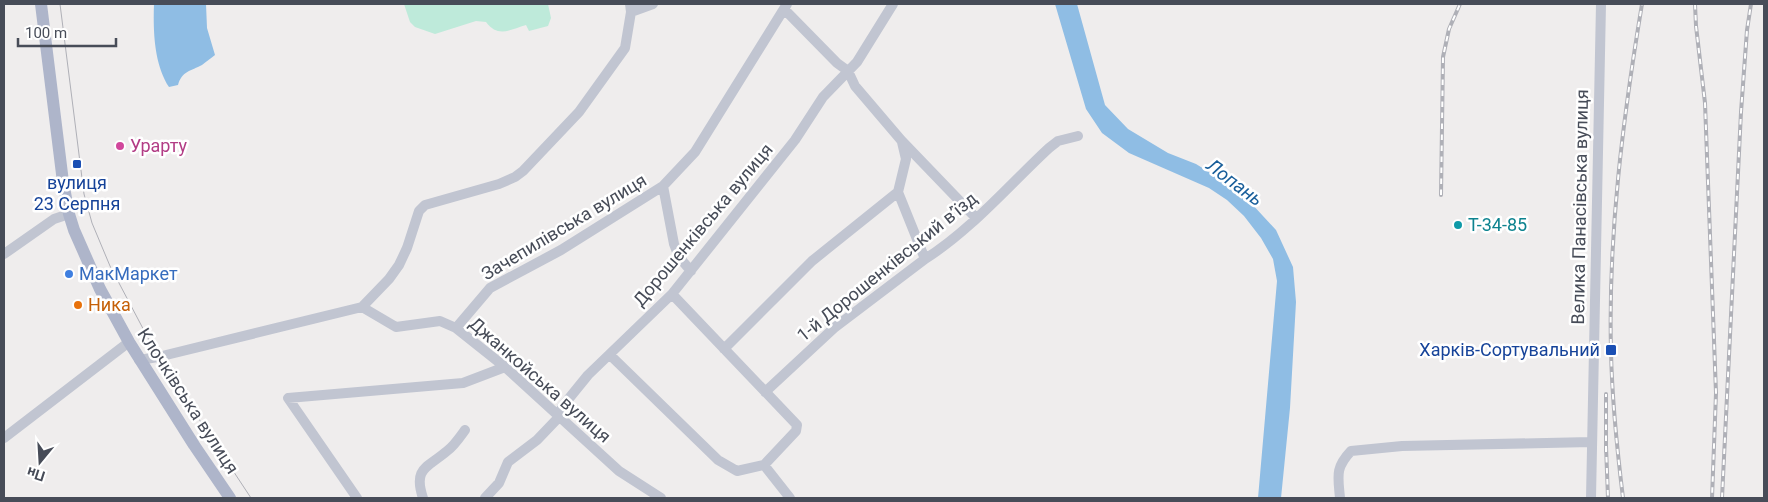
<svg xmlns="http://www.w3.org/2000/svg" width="1768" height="502" viewBox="0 0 1768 502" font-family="Roboto,sans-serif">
<rect width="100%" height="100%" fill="#efeded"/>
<path fill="#beeada" d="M404 4H548L551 18 548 26 529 31 526 25C509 30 498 38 486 22L476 21 435 34 415 27 410 22Z"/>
<path fill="#8fbde4" d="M154 4H206L207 28 215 55C211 58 206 62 202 65 191 71 182 71 178 85L169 87C154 64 153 31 154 4Z
M1055 4H1077L1105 105 1128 129 1168 153 1196 164 1225 182 1251 203 1276 230 1293 267 1296 302 1290 408 1281 498H1258L1277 281 1273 259 1261 238 1244 216 1227 200 1209 188 1129 153 1102 133 1086 109Z"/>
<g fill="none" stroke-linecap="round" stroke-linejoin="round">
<path stroke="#c1c5d1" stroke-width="10" d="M784 9 837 63 848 71 855 86 901 140 976 218
M631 12 653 4
M902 142 906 159 898 192 925 259
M663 186 674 244 679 257 691 271
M4 254 54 219 69 214
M672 294 797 425 796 431 764 465
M362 307 396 327 440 321 456 328 505 367 619 471 661 498
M456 328 490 288 561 250 663 186 695 152 787 4
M724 349 812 261 898 192
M610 355 718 460 737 471 764 465
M139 360 158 357 362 307 389 279 399 265 407 248 419 211 425 205 499 184 515 177 523 171 579 112 625 48 631 12 630 4
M765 392 834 328 925 259C971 230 1009 185 1049 148L1058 141 1078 136
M4 438 129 342
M764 465 790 498
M357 498 288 398 463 383 505 367
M423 498C413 468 427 468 447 451 454 446 460 437 465 430
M485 498 499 483 508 462 537 440 559 417 562 407 588 375 672 294 795 140 823 97 857 62 893 4
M1340 498C1338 476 1335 468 1351 451L1402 446 1591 442
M1591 498 1601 4"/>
<path stroke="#aeb5ca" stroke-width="12" d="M41 4 63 182 69 214 74 230 100 289 129 342 194 445 230 498"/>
<path stroke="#afb0b7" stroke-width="1" d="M60 4 84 194 92 223 110 266 158 357 251 498"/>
<g stroke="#afb0b7" stroke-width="4">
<path id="rail" d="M1695 4 1696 26 1705 103 1716 393 1712 498
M1441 195 1443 57 1449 29 1460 4
M1606 446 1608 498
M1606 452V394
M1623 498C1617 449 1612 400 1611 351 1608 235 1623 118 1642 4
M1722 498 1741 112 1747 30 1751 4"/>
</g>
<use href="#rail" stroke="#fff" stroke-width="2" stroke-dasharray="5.5" stroke-linecap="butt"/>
</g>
<circle fill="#d1479c" stroke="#fff" stroke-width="2" cx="120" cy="146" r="5"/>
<g fill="#1a4fb4" stroke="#fff" stroke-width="2">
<rect x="72" y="159" width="10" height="10" rx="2.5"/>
<rect x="1605" y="344" width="12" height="12" rx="2.5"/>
</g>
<circle fill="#0f9aa8" stroke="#fff" stroke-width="2" cx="1458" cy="225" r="5"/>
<circle fill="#3f7fe0" stroke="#fff" stroke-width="2" cx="69" cy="274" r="5"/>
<circle fill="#e8710a" stroke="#fff" stroke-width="2" cx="78" cy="305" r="5"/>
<g text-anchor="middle" stroke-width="5" stroke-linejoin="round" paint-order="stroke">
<g font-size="18" fill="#b23c85" stroke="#fff" text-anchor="start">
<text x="130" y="152">Урарту</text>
</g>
<g font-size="18" fill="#164399" stroke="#fff">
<text x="77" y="189">вулиця<tspan x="77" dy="21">23 Серпня</tspan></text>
<text x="1600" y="356" text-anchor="end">Харків-Сортувальний</text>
</g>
<g font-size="18" fill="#474c58" stroke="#fff">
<text transform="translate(1580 207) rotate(-89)" y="6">Велика Панасівська вулиця</text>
<text transform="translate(703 225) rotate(-50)" y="6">Дорошенківська вулиця</text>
<text transform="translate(564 227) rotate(-31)" y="6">Зачепилівська вулиця</text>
<text transform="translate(887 267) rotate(-39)" y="6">1-й Дорошенківський в’їзд</text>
<text transform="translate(540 380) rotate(41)" y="6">Джанкойська вулиця</text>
<text transform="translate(188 401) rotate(57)" y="6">Клочківська вулиця</text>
</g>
<g font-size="18" fill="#0d838f" stroke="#fff" text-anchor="start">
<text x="1468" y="231">Т-34-85</text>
</g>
<g font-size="18" fill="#366cbe" stroke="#fff" text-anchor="start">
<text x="79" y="280">МакМаркет</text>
</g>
<g font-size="18" fill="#c56008" stroke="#fff" text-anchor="start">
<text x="88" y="311">Ника</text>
</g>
<g font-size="19" font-style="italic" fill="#185e9a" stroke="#fff">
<text transform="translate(1235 182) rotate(37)" y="7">Лопань</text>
</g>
</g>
<rect width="1768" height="502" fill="none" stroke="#474c58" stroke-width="10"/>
<g transform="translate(40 462) rotate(198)" stroke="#ffffff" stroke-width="4" paint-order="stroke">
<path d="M0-4L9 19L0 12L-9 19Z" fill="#474c58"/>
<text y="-8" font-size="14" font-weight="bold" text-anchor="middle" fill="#474c58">Пн</text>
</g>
<path d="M18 38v8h98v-8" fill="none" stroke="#474c58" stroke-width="2.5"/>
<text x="25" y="38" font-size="15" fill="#474c58" stroke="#ffffff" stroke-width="4" paint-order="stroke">100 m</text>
</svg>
